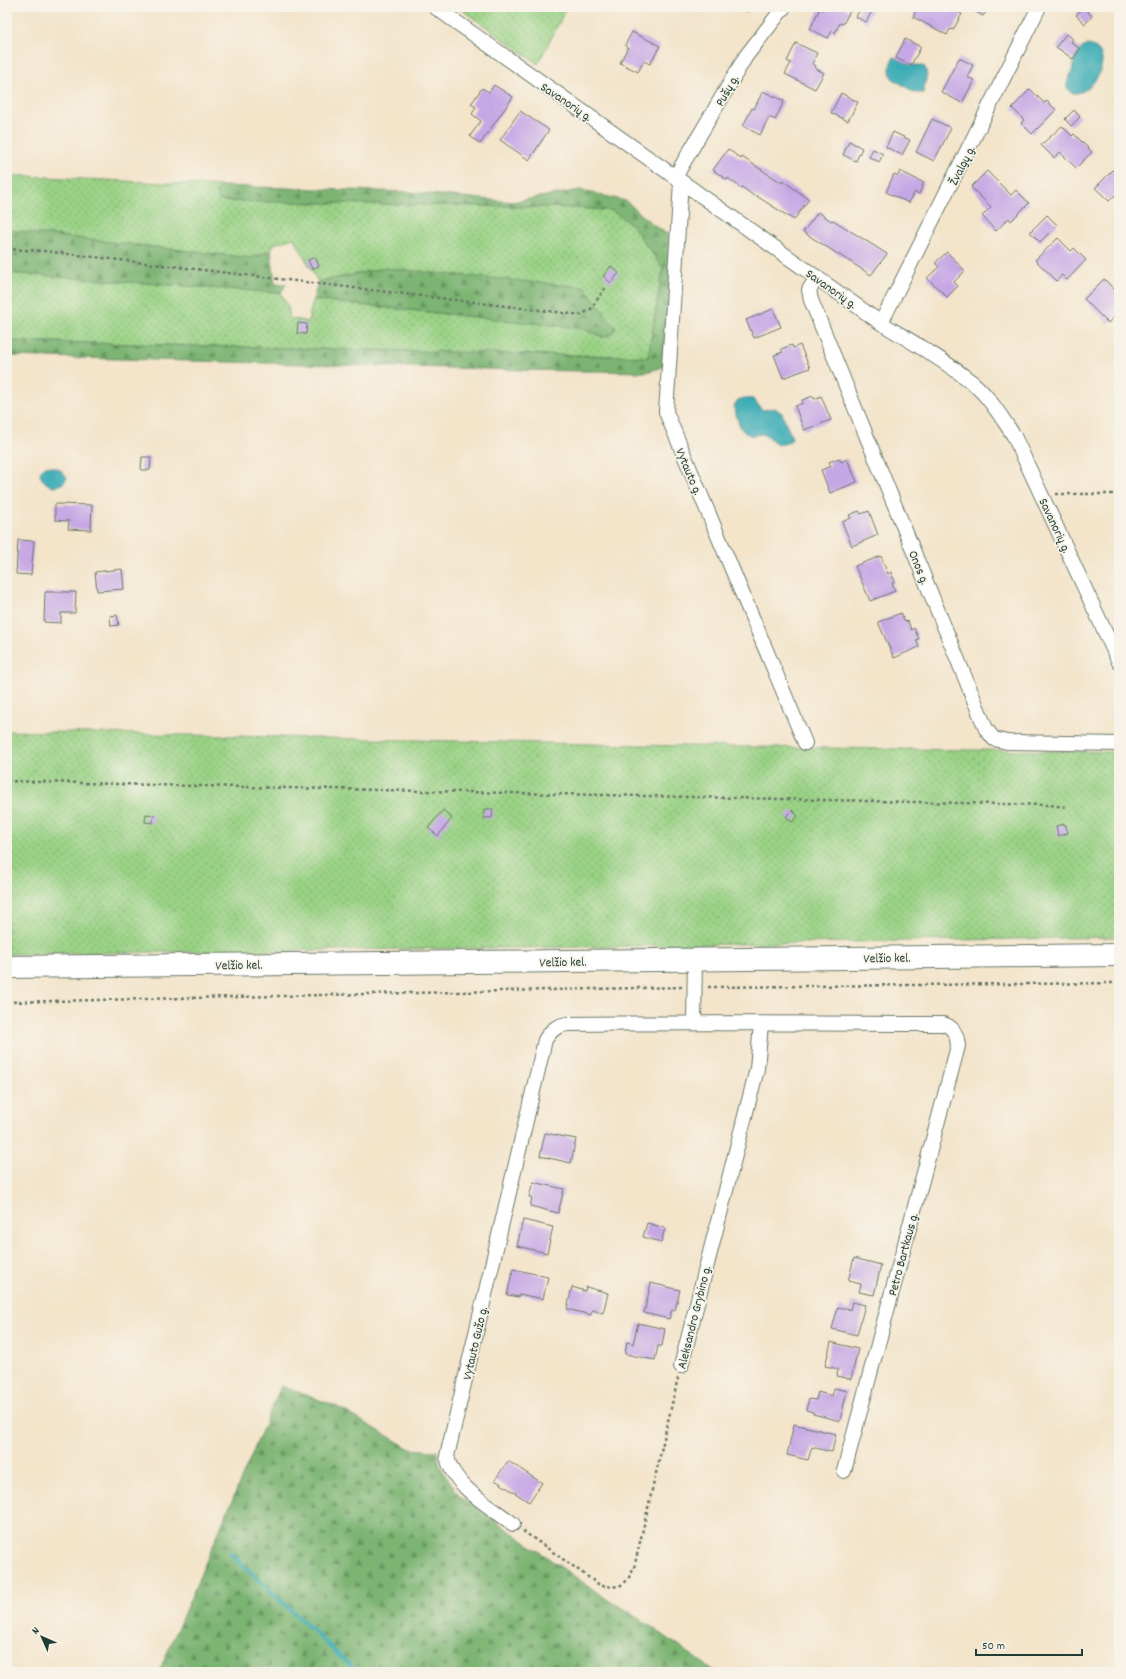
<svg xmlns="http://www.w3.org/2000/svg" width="1126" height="1679" viewBox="0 0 1126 1679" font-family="Dekko,sans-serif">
<defs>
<pattern id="grass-dots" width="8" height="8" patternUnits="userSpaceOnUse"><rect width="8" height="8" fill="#9ad285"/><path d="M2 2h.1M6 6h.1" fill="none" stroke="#7dac6e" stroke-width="1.8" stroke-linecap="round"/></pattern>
<pattern id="forest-firs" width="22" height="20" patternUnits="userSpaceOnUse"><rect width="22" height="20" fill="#7bb472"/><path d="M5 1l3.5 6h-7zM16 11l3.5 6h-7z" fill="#64945e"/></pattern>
</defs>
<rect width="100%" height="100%" fill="#f7f3e8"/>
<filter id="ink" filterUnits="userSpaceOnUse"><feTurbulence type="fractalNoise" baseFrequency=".025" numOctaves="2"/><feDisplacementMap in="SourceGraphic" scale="8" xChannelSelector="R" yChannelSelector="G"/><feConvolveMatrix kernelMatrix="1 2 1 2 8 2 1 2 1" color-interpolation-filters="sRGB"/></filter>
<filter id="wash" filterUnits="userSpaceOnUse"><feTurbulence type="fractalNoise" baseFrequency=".012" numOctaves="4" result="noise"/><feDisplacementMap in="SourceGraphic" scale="16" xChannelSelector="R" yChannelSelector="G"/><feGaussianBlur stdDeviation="0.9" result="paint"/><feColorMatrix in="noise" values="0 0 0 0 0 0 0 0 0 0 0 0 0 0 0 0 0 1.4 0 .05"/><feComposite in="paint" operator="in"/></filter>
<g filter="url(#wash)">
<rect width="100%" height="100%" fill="#f3e4ca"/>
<path fill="url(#grass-dots)" stroke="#5c885c" d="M458 7H567L538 64Z
M7 175 222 186 215 193 220 201 583 208 613 211 632 225 663 268 648 357 7 341V273L281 293 288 307 290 318 308 322 313 300 580 328 603 337 611 335 384 268 318 282 294 238 274 244 271 251 250 258 7 230Z
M7 731 681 746 1119 752V937L576 947 7 954Z"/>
<path fill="url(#forest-firs)" stroke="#4d7853" d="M222 186 410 192 512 202 580 190 626 201 652 224 673 238 663 367 646 372 523 370 7 356V341L648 357 663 268 632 225 613 211 583 208 220 201 215 193Z
M7 230 250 258 271 251 275 284H286L281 293 7 273Z
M384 268 585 287 616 328 611 335 603 337 580 328 313 300 318 282Z
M281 1386 336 1406 410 1449 437 1451 440 1467 460 1496 608 1600 633 1614 716 1672H159Z"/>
<path fill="#3bacb5" stroke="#2d7474" d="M1087 45C1118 48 1095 96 1073 93L1067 88V82L1072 72 1074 60 1082 48Z
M894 57 911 65H919L925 67 927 75 923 93H915L892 78C889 71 889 63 894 57Z
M744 398 753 399 762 410 775 408 782 413 792 438C789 444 783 444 777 445 773 442 770 436 765 435 760 433 755 436 750 435 738 432 737 416 734 406L738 400Z
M46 466C55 467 63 469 67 478 64 484 59 486 53 487 43 483 34 473 46 466Z"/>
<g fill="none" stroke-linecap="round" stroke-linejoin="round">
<path stroke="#3bacb5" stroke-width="4" d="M1117 7 1119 9
M230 1553 357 1672"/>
</g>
<g id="blocks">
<path fill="#c6a7e5" d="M738 7H750L747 12Z
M824 7H842L850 11 843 24 840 23 835 33 832 31 828 38 810 29 820 8 823 10Z
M861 7H865L872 11 866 22 856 17Z
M918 7H948L962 14 953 30 950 29 947 35 913 17Z
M967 7H989L983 16Z
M1083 7 1092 16 1085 24 1076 15Z
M632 32 660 46 650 64 644 61 638 72 620 63 628 47 625 45Z
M1066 34 1073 39 1071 42 1080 49 1073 59 1056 47Z
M905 39 921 47 911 65 896 58Z
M796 43 817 53 812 64 816 66 815 68 824 73 815 89 785 74 791 63 787 61Z
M959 58 973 65 967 77 974 80 962 103 941 92Z
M494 85 513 97 480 144 470 136 481 121 472 114 476 107 471 104 482 88 489 92Z
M1030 89 1044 103 1047 101 1056 110 1032 134 1021 123 1024 120 1012 108Z
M763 91 784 101 775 120 769 117 760 135 743 126 752 108 754 109Z
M841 93 858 102 848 121 831 113Z
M1074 110 1080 117 1071 126 1065 119Z
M520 111 549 130 529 160 500 140Z
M932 119 951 128 934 161 916 152Z
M1062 126 1072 136 1074 134 1092 152 1076 168 1060 152 1054 158 1041 145Z
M893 132 910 140 902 155 886 147Z
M849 141 862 148 856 161 843 155Z
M728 149 741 159 742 157 782 183 783 181 809 199 794 220 755 195 754 196 742 187 741 188 728 178 727 180 713 170Z
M873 149 883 154 879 162 869 157Z
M1119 164V193L1118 192 1109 201 1095 188Z
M900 171 924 183 919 194 915 192 909 203 886 192 894 174 898 176Z
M987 171 1011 195 1016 190 1029 203 1011 221 1009 218 996 231 982 216 991 207 971 187Z
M818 212 831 221 833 220 887 254 871 275 803 232Z
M1047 215 1057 225 1040 242 1030 232Z
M1058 238 1071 251 1074 248 1086 260 1067 280 1062 275 1057 281 1035 260Z
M947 252 965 271 954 282 958 286 947 297 927 278 939 267 935 263Z
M315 257 319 266 312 269 308 260Z
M611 266 619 273 611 283 603 276Z
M1104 279 1116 291 1114 293 1119 297V312L1108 323 1084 299Z
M773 309 781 327 754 338 746 320Z
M298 323 307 324 306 334 297 333Z
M792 345 793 348 800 345 810 368 783 378 774 355 783 352 781 349Z
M813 396 814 399 821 396 831 420 804 430 795 406 803 403 802 400Z
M142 457H151L150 470H141Z
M839 458 841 462 847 459 857 482 830 493 821 470 831 466 829 462Z
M55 504 92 505 91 530 68 529 69 521 55 520Z
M859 511 861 514 869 511 878 535 852 546 842 522 851 518 849 515Z
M18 540 34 541 31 575 16 574Z
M881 556 888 574 891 572 895 582 892 583 895 591 870 601 855 566Z
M122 569 124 589 97 591 95 572Z
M45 592H76L75 613H61V623L44 622Z
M901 613 905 622 908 621 911 630 914 628 919 639 916 640 919 647 894 658 878 622Z
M117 615 119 625 111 626 110 616Z
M484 809H493L492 818H484Z
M443 810 452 818 438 836 428 828Z
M792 810 798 816 792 822 786 816Z
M146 814 154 815 153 823 145 822Z
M1065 824 1068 833 1058 836 1056 826Z
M545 1133 576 1139 571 1163 540 1156Z
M533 1182 564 1189 558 1213 530 1206 532 1198 529 1197Z
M523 1220 553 1227 547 1253 517 1246Z
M647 1223 665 1228 661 1242 643 1237Z
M854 1258 881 1265 874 1295 859 1292 861 1284 848 1281Z
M513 1269 548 1277 543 1299 519 1294V1297L507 1295Z
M651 1283 680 1290 675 1310H672L669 1319 644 1313Z
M572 1287 585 1291 586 1287 608 1293 603 1313 592 1310 591 1315 567 1309Z
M852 1302 865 1305 857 1335 832 1329 838 1307 850 1310Z
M638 1323 665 1329 662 1346H658L655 1360 625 1354 627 1342 633 1344Z
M831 1342 858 1349 851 1379 837 1376 838 1369 825 1366Z
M834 1388 847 1391 840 1421 813 1414V1412L806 1410 809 1399 816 1400 818 1392 832 1396Z
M794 1424 836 1434 832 1452 812 1447 808 1460 787 1455Z
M508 1461 542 1483 529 1502 495 1480Z"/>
</g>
</g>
<g filter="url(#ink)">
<use href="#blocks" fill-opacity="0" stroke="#697768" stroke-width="1"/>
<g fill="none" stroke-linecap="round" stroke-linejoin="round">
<g stroke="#697768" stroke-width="16">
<path id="minor" d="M435 7 881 323C912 342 946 361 974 384 990 398 1002 418 1014 436L1119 662
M675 177 746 56 784 7
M681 182 666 412 805 743
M817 277 809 290 811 300 986 729 994 739 1007 742 1119 744
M881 323 1039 7
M694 1022 695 959
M681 1366 757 1069 761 1024
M513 1524C490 1506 452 1486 447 1456L545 1040C551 1030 556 1026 567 1024 693 1022 818 1024 943 1024 954 1027 957 1035 958 1046L844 1471"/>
</g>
<g stroke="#697768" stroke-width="24">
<path id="primary" d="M7 967 1119 955"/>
</g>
<path stroke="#697768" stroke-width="2.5" stroke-dasharray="3 3" stroke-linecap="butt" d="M7 249 44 251 581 315 591 309 605 288
M1056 494H1119
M7 781 155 785 1049 805 1066 807
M708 987 1119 983
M7 1002 683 987
M523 1531 601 1586C622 1588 625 1586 634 1568L678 1378"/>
<use href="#minor" stroke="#fff" stroke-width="14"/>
<use href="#primary" stroke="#fff" stroke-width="22"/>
</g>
</g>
<g text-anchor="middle" stroke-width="3.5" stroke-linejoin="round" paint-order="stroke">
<g font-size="13" fill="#1f3d34" stroke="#f7f3e8">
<text transform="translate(726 90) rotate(-60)" y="5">Pušų g.</text>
<text transform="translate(567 101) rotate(34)" y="5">Savanorių g.</text>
<text transform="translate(961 165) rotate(-63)" y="5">Žvalgų g.</text>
<text transform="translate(832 288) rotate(35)" y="5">Savanorių g.</text>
<text transform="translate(690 471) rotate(67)" y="5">Vytauto g.</text>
<text transform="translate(1056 525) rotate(65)" y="5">Savanorių g.</text>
<text transform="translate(920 567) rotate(68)" y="5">Onos g.</text>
<text transform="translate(887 957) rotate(-1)" y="5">Velžio kel.</text>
<text transform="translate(563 961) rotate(-1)" y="5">Velžio kel.</text>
<text transform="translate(239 964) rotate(-1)" y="5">Velžio kel.</text>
<text transform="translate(902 1254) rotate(-75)" y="5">Petro Bartkaus g.</text>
<text transform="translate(693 1317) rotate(-76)" y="5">Aleksandro Grybino g.</text>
<text transform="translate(474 1343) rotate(-77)" y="5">Vytauto Gužo g.</text>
</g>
</g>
<rect width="1126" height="1679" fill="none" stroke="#f7f3e8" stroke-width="24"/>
<g transform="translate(42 1637) rotate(315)" stroke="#f7f3e8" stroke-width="3" paint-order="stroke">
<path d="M0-3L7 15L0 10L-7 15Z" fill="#1f3d34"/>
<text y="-6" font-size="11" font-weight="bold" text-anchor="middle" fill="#1f3d34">N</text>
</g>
<path d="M976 1649v6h106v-6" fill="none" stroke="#1f3d34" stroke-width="2"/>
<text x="982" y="1649" font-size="12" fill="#1f3d34" stroke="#f7f3e8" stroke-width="3" paint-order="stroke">50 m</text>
</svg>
